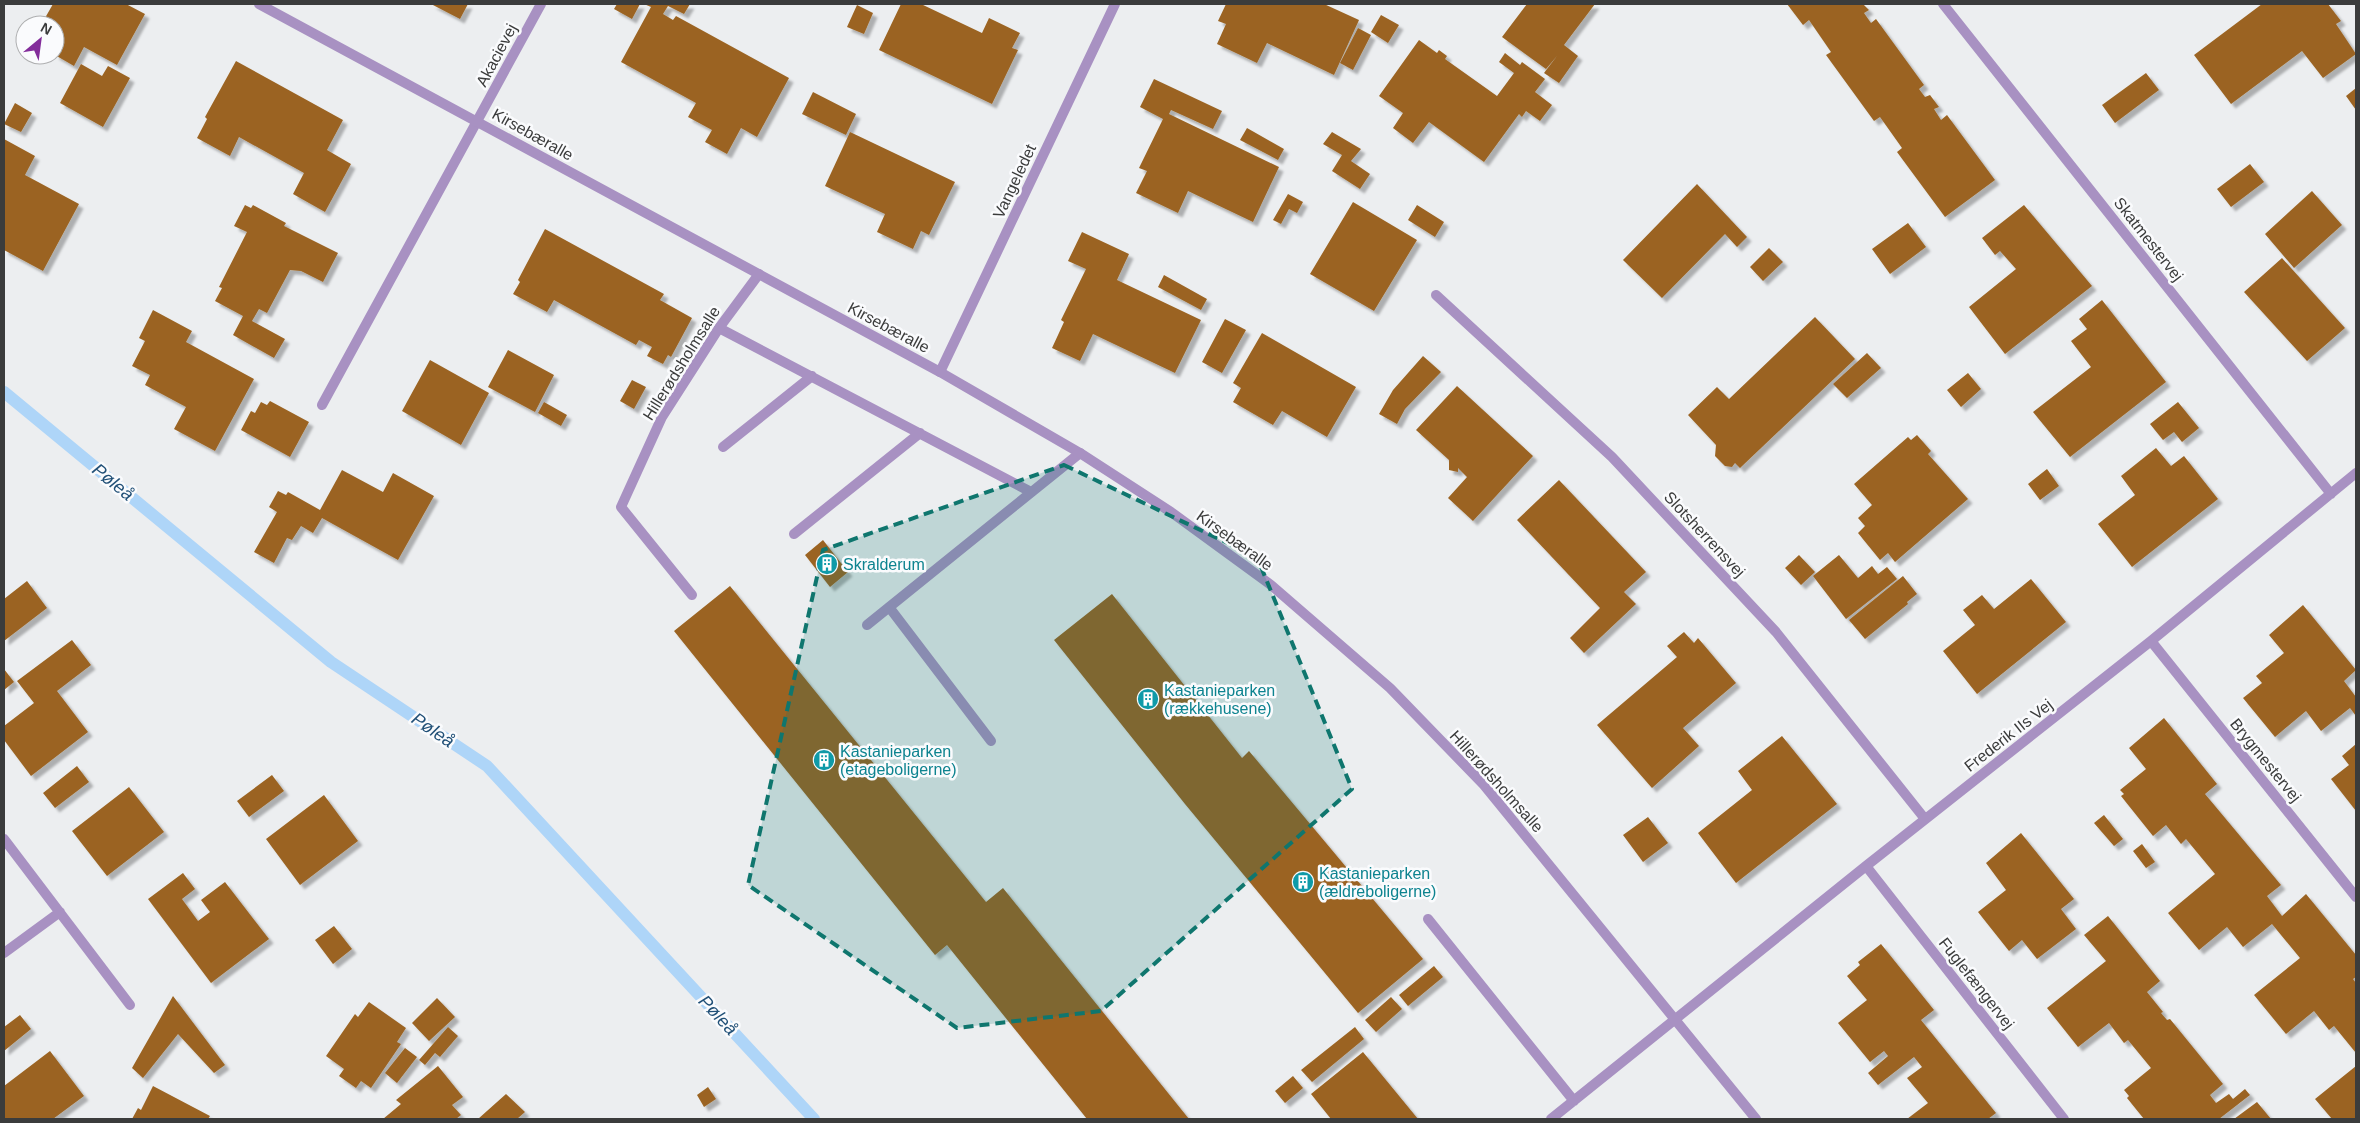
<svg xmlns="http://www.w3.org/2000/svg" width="2360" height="1123" viewBox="0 0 2360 1123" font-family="Helvetica,sans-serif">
<defs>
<filter id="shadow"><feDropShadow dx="4.5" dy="4.5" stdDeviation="1" flood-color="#0004"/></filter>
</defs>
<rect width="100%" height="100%" fill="#eceef0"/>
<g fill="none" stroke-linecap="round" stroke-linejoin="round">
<path stroke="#aed5f8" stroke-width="12" d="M4 392 331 662 487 766 814 1119"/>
</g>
<path fill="#9b6422" filter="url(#shadow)" d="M53 4H126L145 14 117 65 84 47 74 66 55 55V25H41Z
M431 4H468L460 19Z
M617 4H640L632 19 614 9Z
M644 4H690L684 14 668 6 663 14 673 20 676 16 789 78 757 137 741 128 727 154 705 142 712 130 688 117 696 103 621 62 651 7Z
M901 4H921L982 33 989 18 1020 33 1012 48 1018 50 992 104 879 50Z
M1226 4H1324L1359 20 1334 75 1267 43 1257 63 1217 44 1226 24 1218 21Z
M1527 4H1595L1564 45 1578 56 1559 83 1544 73 1557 56 1546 69 1502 37Z
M1787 4H1863L1869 10 1864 13 1871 23 1876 19 1924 85 1919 89 1925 97 1930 95 1939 107 1934 109 1941 120 1947 115 1995 180 1945 217 1897 152 1902 148 1880 117 1874 121 1826 55 1831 52 1809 20 1803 25Z
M2262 4H2328L2341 21 2336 24 2356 54 2323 78 2302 51 2231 104 2194 55Z
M857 5 873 13 864 34 847 27Z
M1381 15 1399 25 1388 43 1371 32Z
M1358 28 1371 35 1353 70 1340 63Z
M1419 40 1437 53 1439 50 1447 56 1445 59 1497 96 1514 73 1499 62 1505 53 1520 65 1522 62 1545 79 1535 92 1552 105 1540 121 1526 111 1522 117 1519 114 1484 162 1429 122 1413 143 1393 128 1403 113 1379 96Z
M236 61 343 120 327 150 351 164 325 212 293 194 304 173 239 137 230 156 197 138 207 119 205 117Z
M81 64 102 76 108 66 130 78 103 127 60 103Z
M2146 73 2159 90 2115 123 2102 105Z
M1154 79 1222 111 1213 129 1171 110 1169 114 1279 167 1253 222 1188 191 1178 213 1136 193 1147 171 1139 168 1163 119 1140 107Z
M2356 88V110L2346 96Z
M813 92 856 114 846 135 802 114Z
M15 103 32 113 21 132 4 124Z
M1247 128 1284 149 1278 160 1240 140Z
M850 132 955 182 929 235 921 231 913 249 877 232 885 214 825 186Z
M1332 132 1361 149 1351 161 1370 174 1360 189 1332 171 1342 155 1323 144Z
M4 139 35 156 25 175 79 204 43 271 4 250Z
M2250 164 2264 182 2231 207 2217 189Z
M1697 184 1747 237 1737 247 1725 234 1662 298 1623 260Z
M2312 191 2342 225 2294 268 2265 234Z
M1288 194 1303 202 1297 213 1289 209 1281 224 1273 220Z
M1353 202 1417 240 1374 311 1310 274Z
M245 205 251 208 253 205 286 223 284 226 338 253 323 282 301 271 290 270 267 313 259 309 252 321 285 339 274 358 233 335 243 316 215 301 222 288 219 287 247 232 234 226Z
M1417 205 1444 222 1435 237 1408 220Z
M2024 205 2092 286 2005 354 1969 307 2016 269 2000 251 1995 255 1982 238Z
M1908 223 1926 247 1890 274 1872 249Z
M545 229 664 294 660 300 692 318 671 357 668 355 663 364 647 356 652 347 639 340 636 345 554 300 547 312 513 294 520 282 518 280Z
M1082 232 1129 254 1117 280 1201 320 1175 373 1093 334 1080 361 1052 348 1064 322 1061 320 1086 269 1068 261Z
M1769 248 1783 262 1763 281 1750 267Z
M2282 258 2345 328 2307 361 2244 292Z
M1164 275 1207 299 1201 310 1158 287Z
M2102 300 2166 382 2070 457 2033 412 2091 367 2071 341 2087 329 2079 319Z
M153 310 192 331 186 342 254 379 215 451 174 429 186 407 145 385 150 375 132 366 145 341 139 338Z
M1815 317 1855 359 1740 468 1735 463 1732 467 1725 466 1715 456 1716 445 1688 415 1717 387 1729 399Z
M1225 319 1246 330 1222 373 1202 362Z
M1262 333 1356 387 1327 437 1282 411 1273 425 1233 402 1241 388 1233 383Z
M508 350 554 375 535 412 488 387Z
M1867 353 1881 368 1847 398 1833 384Z
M1423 356 1441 372 1405 409 1397 424 1379 414 1393 390Z
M430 360 489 393 461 445 402 411Z
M1968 373 1981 389 1961 407 1947 390Z
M632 380 646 387 634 409 620 401Z
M1457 386 1533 456 1473 521 1448 498 1467 477 1458 468V472L1449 470V460L1416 430Z
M270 401 309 422 290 457 241 430 251 411 255 413 261 402 267 405Z
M544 402 567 415 561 426 538 413Z
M2178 402 2199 428 2182 442 2174 432 2163 440 2150 424Z
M1917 435 1931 451 1928 454 1968 499 1895 562 1888 553 1880 560 1858 533 1865 526 1858 518 1872 505 1854 484 1908 437 1911 440Z
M2156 448 2171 466 2184 456 2218 499 2132 567 2098 524 2135 495 2121 476Z
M2047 469 2059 486 2040 500 2028 484Z
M342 470 383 492 393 473 434 496 398 560 322 518 313 533 301 526 292 540 287 538 274 563 254 552 277 512 269 507 278 491 286 495 288 492 320 510Z
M1559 480 1646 572 1624 592 1636 604 1584 653 1570 638 1600 608 1517 520Z
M823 540 848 572 830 587 805 555Z
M1799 555 1815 572 1801 585 1785 568Z
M1839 555 1858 578 1872 566 1878 574 1887 567 1897 579 1846 619 1813 576Z
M1903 576 1917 594 1907 602 1908 604 1865 639 1849 620Z
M2031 579 2066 622 1977 694 1943 651 1975 625 1963 610 1982 595 1994 609Z
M27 581 47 608 4 641V599Z
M730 586 986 902 1003 888 1189 1119H1087L947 945 935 955 674 631Z
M1112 594 1242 758 1249 751 1423 959 1358 1013 1185 804 1054 640Z
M2303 605 2356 670 2344 681 2356 697V716L2350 708 2321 731 2306 711 2275 737 2243 698 2262 683 2256 676 2284 653 2269 635Z
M1684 632 1694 643 1698 638 1736 683 1683 728 1699 746 1652 788 1597 725 1677 657 1667 646Z
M72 640 91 665 57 691 88 732 31 776 4 740V726L34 703 17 681Z
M4 669 14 682 4 690Z
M2164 718 2217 784 2205 794 2281 885 2267 896 2282 916 2306 894 2356 955V977L2353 979 2356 983V1053L2334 1026 2329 1030 2314 1011 2286 1034 2254 995 2300 958 2272 924 2243 947 2227 927 2199 950 2168 913 2215 874 2186 839 2181 844 2166 825 2153 836 2121 796 2124 794 2120 790 2146 769 2129 748Z
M1782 736 1837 804 1736 883 1698 833 1752 790 1738 771Z
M2356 744V811L2331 779 2349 765 2342 756Z
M77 766 89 782 55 808 43 793Z
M272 775 284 791 249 817 237 801Z
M129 787 164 832 107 876 72 831Z
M324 795 358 841 300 885 266 839Z
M2104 815 2123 839 2114 846 2094 823Z
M1648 817 1668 843 1643 862 1623 835Z
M2021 833 2074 899 2061 909 2076 929 2037 959 2022 940 2009 951 1978 912 2006 890 1986 863Z
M2142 844 2155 862 2146 868 2133 851Z
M183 873 195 889 182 899 198 921 210 912 201 900 225 882 269 939 211 983 148 899Z
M2108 916 2160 981 2147 992 2163 1012 2161 1013 2167 1020 2170 1019 2223 1084 2210 1095 2216 1103 2229 1094 2233 1099 2245 1089 2250 1095 2219 1119H2144L2127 1098 2129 1096 2124 1090 2151 1068 2128 1040 2124 1043 2109 1023 2078 1047 2047 1008 2106 961 2084 935Z
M334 926 352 949 333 964 315 940Z
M1881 944 1934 1010 1921 1020 1996 1113 1988 1119H1907L1928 1103 1907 1078 1922 1067 1914 1057 1878 1085 1868 1073 1888 1056 1884 1051 1870 1062 1838 1023 1867 1000 1847 976 1860 965 1858 962Z
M1434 966 1443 977 1408 1006 1399 995Z
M173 996 225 1065 214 1073 178 1034 143 1078 132 1068Z
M1391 997 1402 1009 1376 1032 1365 1020Z
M437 998 455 1017 429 1041 412 1023Z
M369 1002 406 1028 397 1042 401 1044 371 1088 361 1081 356 1088 339 1076 344 1069 326 1056 355 1014 358 1017Z
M20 1015 31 1029 4 1051V1027Z
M448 1027 458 1036 440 1057 435 1053 425 1065 419 1060Z
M1355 1027 1364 1039 1312 1082 1301 1070Z
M405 1048 417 1057 397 1083 385 1073Z
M50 1051 84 1096 53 1119H4V1086Z
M1363 1052 1418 1119H1331L1311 1094Z
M438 1066 463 1097 452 1105 461 1115 456 1119H383L401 1104 396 1100Z
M2356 1066V1119H2332L2315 1099Z
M1293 1076 1303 1088 1285 1103 1275 1091Z
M153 1086 210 1116 208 1119H132L138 1108 141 1110Z
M708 1087 716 1099 704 1107 697 1095Z
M506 1094 525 1112 517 1119H478Z
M2257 1102 2271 1119H2234Z"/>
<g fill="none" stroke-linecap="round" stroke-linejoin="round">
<path stroke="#a891c2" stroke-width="10" d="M719 328 1031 492
M723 447 812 376
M794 534 920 433
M889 607 991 741
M867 625 1080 453"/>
<path stroke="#a891c2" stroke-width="10" d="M1943 4 2331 494
M1436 295 1612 457 1776 632 1925 819
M940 372 1115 4
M322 405 541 4
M692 595 621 507 662 417 719 328 759 274
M2151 641 2356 897
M4 839 130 1005
M1866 866 2064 1119
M1428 919 1574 1101
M4 953 60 912
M1551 1119 1866 866 2151 641 2356 473"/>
<path stroke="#a891c2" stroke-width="10" d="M259 4 940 372 1080 453 1171 512 1271 585 1390 688 1484 785 1756 1119"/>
</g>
<path fill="#0f766e" fill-opacity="0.2" stroke="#0f766e" stroke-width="4" stroke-dasharray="10 6" stroke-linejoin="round" d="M1064 465 1257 557 1352 789 1101 1011 957 1028 748 885 823 550Z"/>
<defs>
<g id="building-disc" transform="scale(1.125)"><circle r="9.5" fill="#0f9aa8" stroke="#fafbfd"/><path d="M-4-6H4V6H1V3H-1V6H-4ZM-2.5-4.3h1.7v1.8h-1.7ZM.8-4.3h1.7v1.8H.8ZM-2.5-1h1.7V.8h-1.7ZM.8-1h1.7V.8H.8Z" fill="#fff"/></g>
</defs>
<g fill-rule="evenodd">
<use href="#building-disc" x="827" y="564"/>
<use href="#building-disc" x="1148" y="699"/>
<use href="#building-disc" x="824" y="760"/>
<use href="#building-disc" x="1303" y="882"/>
</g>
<g text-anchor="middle" stroke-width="5" stroke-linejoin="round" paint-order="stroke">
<g font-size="16" fill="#3b3c3c" stroke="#fafbfd">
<text transform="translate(496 55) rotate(-62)" y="6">Akacievej</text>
<text transform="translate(533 134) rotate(29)" y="6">Kirsebæralle</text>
<text transform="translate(1014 181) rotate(-65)" y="6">Vangeledet</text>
<text transform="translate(2149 239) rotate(52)" y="6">Skatmestervej</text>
<text transform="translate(889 327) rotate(28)" y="6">Kirsebæralle</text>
<text transform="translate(681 363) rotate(-58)" y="6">Hillerødsholmsalle</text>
<text transform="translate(1705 534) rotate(47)" y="6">Slotsherrensvej</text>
<text transform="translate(1235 540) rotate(36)" y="6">Kirsebæralle</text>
<text transform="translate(2008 735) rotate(-38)" y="6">Frederik IIs Vej</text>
<text transform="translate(2266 760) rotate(51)" y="6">Brygmestervej</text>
<text transform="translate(1497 781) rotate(48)" y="6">Hillerødsholmsalle</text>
<text transform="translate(1977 983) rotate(52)" y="6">Fuglefængervej</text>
</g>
<g font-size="16" fill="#0d838f" stroke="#fafbfd" text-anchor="start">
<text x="843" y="570">Skralderum</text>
<text x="1164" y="696">Kastanieparken<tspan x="1164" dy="18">(rækkehusene)</tspan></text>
<text x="840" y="757">Kastanieparken<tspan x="840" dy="18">(etageboligerne)</tspan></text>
<text x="1319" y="879">Kastanieparken<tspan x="1319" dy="18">(ældreboligerne)</tspan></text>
</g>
<g font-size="18" font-style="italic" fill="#215077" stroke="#fafbfd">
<text transform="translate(113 482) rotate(39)" y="6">Pøleå</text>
<text transform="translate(433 730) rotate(34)" y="6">Pøleå</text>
<text transform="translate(718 1015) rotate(47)" y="6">Pøleå</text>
</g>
</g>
<rect width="2360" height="1123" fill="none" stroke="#3b3c3c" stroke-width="10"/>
<g transform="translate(40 40) rotate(29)"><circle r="24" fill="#fafbfd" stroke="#aeafb0"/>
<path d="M0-4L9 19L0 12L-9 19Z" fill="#832d9b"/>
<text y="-8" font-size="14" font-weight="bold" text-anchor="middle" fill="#3b3c3c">N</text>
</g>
</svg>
